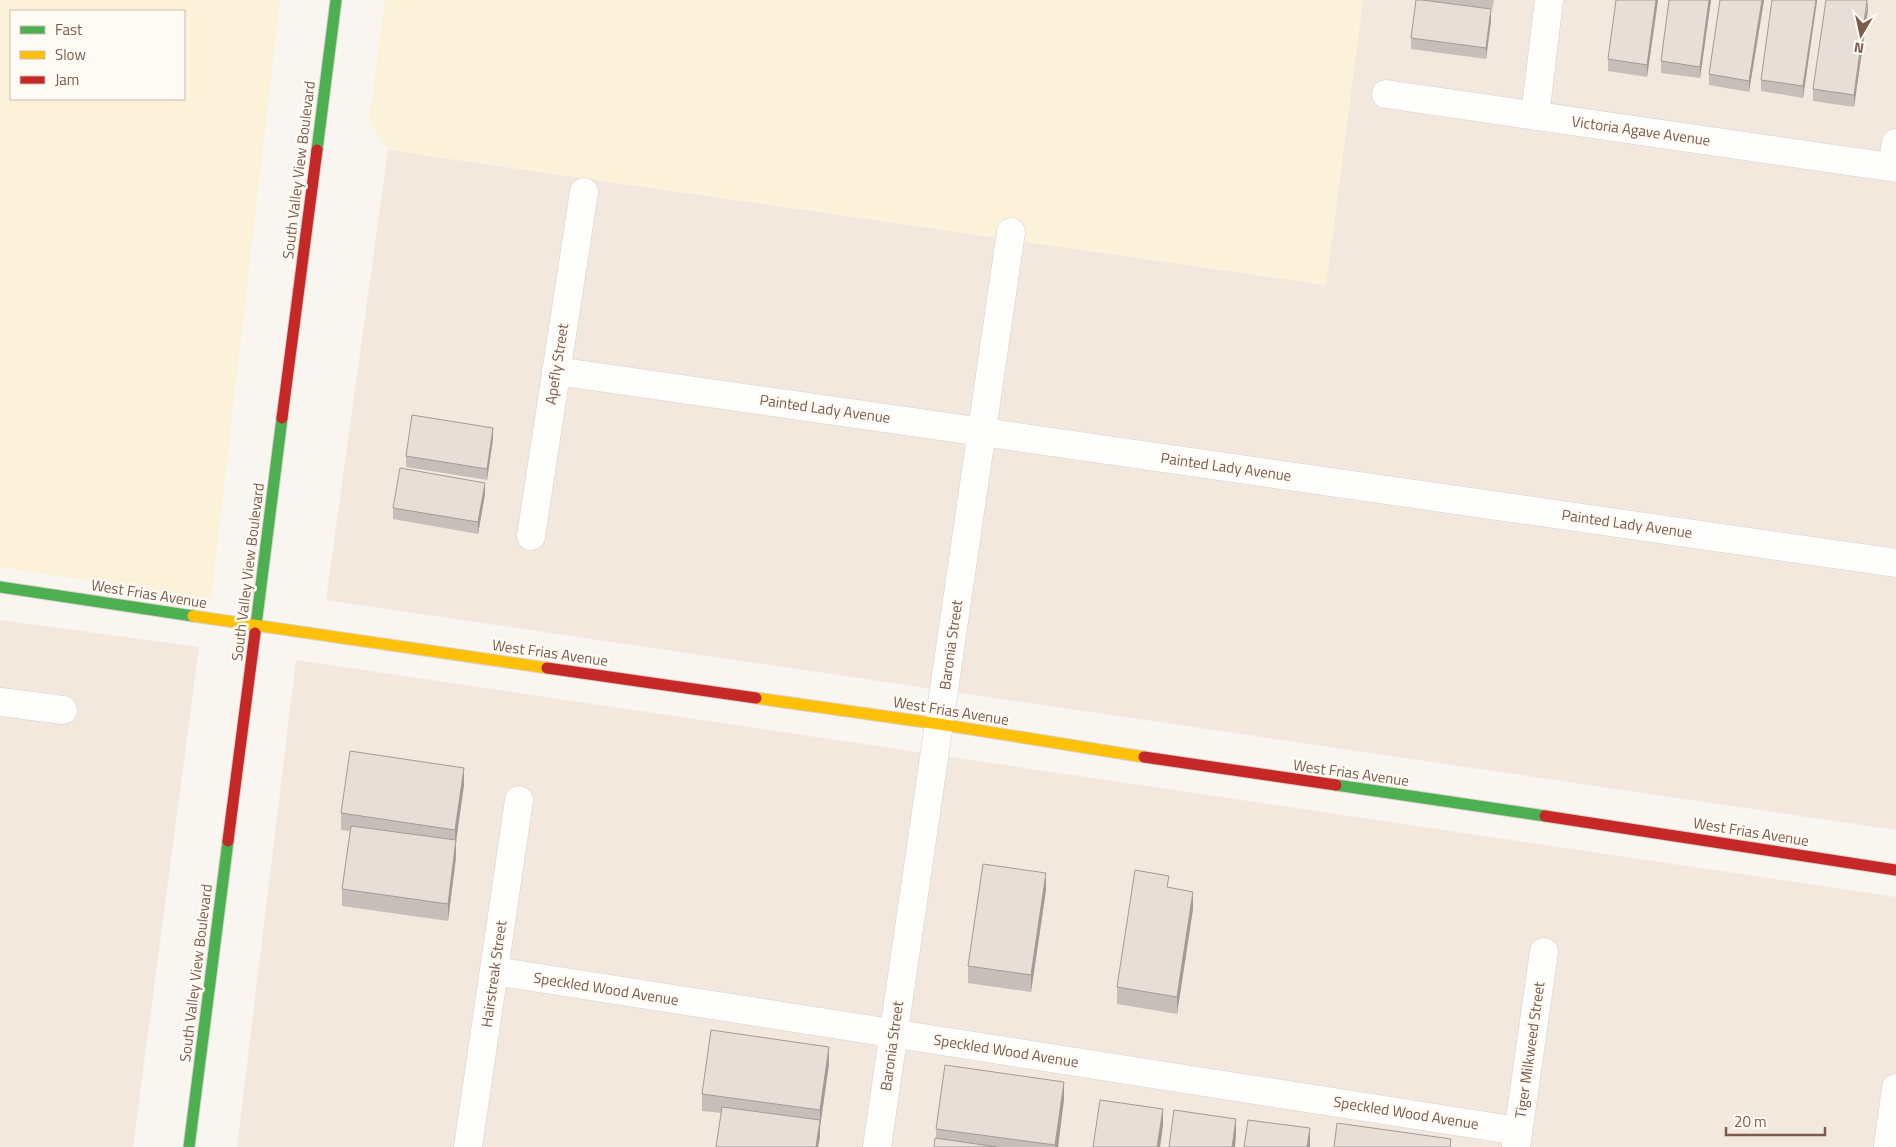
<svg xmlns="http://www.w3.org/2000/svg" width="1896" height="1147" viewBox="0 0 1896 1147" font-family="'Titillium Web',sans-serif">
<rect width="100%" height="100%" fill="#f9f5f0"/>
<path fill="#f2e8de" d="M1363 0H1896V830L326 600 388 150 1326 285Z
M0 620 199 647 133 1147H0Z
M296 660 1896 897V1147H237Z"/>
<path fill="#fbf2d9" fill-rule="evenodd" d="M0 0H280L211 599 0 567ZM184 11V99H11V11Z
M385 0H1363L1326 285 388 150 369 121Z"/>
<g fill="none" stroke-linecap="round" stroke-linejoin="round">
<g stroke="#d7d1cb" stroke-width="29">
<path id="street" d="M1386 94 1896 168
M1535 116 1549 0
M1892 167 1896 143
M556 371 1896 563
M531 536 584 192
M0 702 63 710
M494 971 1518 1131
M468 1147 519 800
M877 1147 1011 232
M1516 1147 1544 952
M1888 1147 1896 1088"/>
</g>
<g stroke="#d9d2cb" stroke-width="13">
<path id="fast" d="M317 150 336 0
M0 587 193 616
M255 633 282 418
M1336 785 1545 816
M189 1147 228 841"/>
</g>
<g stroke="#d9d2cb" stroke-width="13">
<path id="slow" d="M193 616 547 668
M756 698 939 724 1144 757"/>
</g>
<g stroke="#d9d2cb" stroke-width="13">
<path id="jam" d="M282 418 317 150
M547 668 756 698
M1144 757 1336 785
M1545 816 1896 870
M228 841 255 633"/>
</g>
<use href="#street" stroke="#fefefd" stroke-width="28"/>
<use href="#fast" stroke="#4caf50" stroke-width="11"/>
<use href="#slow" stroke="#ffc107" stroke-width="11"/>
<use href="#jam" stroke="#c62828" stroke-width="11"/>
</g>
<path fill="#c6bfb9" d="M1416 0H1494L1492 10 1491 9V21L1486 59 1411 49V38Z
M1658 0 1647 77 1608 71V59Z
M1669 0H1711L1700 78 1661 73V61Z
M1764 0 1749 92 1709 85V74Z
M1817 0 1803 98 1761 91V80Z
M1868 10 1854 107 1813 101V89Z
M493 439 487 480 406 467V456Z
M485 494 478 534 393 519V508Z
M464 785 456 842V857L448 921 342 906V889L350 831 341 830V813Z
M1169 888 1193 909 1177 1014 1117 1004V987Z
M1046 890 1031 992 968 983V966Z
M829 1064 820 1127V1137L818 1147H716L721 1113 702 1111V1094Z
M1064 1099 1058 1147H934L936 1138V1129Z"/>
<path fill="#a19b96" d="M1656 0H1658L1647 77V65Z
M1709 0H1711L1700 78V67Z
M1762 0H1764L1749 92V81Z
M1816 0H1817V1L1803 98V86Z
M1868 0V10L1854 107V95Z
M1491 9V21L1486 59V48Z
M493 428V439L487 480V469Z
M485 483V494L478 534V522Z
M464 768V785L456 842V857L448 921V904L455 845V830Z
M1046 873V890L1031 992V975Z
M1193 892V909L1177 1014V997Z
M829 1047V1064L820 1127V1110Z
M1064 1082V1099L1058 1147H1055Z
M1163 1109V1126L1160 1147H1157Z
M1236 1119V1136L1235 1147H1232Z
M820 1120V1137L818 1147H816Z
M1310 1128V1147H1307Z"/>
<path fill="#e6ded7" stroke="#a19b96" d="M1416 0H1422L1491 9 1486 48 1411 38Z
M1616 0H1656L1647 65 1608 59Z
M1669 0H1709L1700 67 1661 61Z
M1720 0H1762L1749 81 1709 74Z
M1772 0H1816L1803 86 1761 80Z
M1826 0H1867L1854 95 1813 89Z
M412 415 493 428 487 469 406 456Z
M400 468 485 483 478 522 393 508Z
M350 751 464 768 455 830 341 813Z
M351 826 456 840 448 904 342 889Z
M983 864 1046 873 1031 975 968 966Z
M1135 870 1169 876 1167 887 1193 892 1177 997 1117 987Z
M711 1030 829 1047 820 1110 702 1094Z
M945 1065 1064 1082 1055 1145 936 1129Z
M1100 1100 1163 1109 1157 1147H1093Z
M722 1107 820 1120 816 1147H716Z
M1174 1110 1236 1119 1232 1147H1169Z
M1248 1120 1310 1128 1307 1147H1244Z
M1337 1123 1451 1139 1450 1147H1334Z
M935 1138 997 1147H934Z"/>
<g text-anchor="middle" stroke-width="5" stroke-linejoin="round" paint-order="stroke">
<g font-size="15" fill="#7a5c4d" stroke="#fffaf3">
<text transform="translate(1641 131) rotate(8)" y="5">Victoria Agave Avenue</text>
<text transform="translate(299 170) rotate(-83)" y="5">South Valley View Boulevard</text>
<text transform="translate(557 364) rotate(-81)" y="5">Apefly Street</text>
<text transform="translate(825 409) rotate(8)" y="5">Painted Lady Avenue</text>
<text transform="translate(1226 467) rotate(8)" y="5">Painted Lady Avenue</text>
<text transform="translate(1627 524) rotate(8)" y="5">Painted Lady Avenue</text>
<text transform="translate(248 572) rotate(-83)" y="5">South Valley View Boulevard</text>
<text transform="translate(149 594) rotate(9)" y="5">West Frias Avenue</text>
<text transform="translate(951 645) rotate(-82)" y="5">Baronia Street</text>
<text transform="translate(550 653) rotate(8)" y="5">West Frias Avenue</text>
<text transform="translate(951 711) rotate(9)" y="5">West Frias Avenue</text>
<text transform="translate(1351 773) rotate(8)" y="5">West Frias Avenue</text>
<text transform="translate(1751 832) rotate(9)" y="5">West Frias Avenue</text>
<text transform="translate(196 973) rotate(-83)" y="5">South Valley View Boulevard</text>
<text transform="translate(494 974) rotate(-82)" y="5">Hairstreak Street</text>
<text transform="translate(606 989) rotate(9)" y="5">Speckled Wood Avenue</text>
<text transform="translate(892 1046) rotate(-82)" y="5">Baronia Street</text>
<text transform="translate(1530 1050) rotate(-82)" y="5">Tiger Milkweed Street</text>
<text transform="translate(1006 1051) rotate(9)" y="5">Speckled Wood Avenue</text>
<text transform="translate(1406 1113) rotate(9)" y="5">Speckled Wood Avenue</text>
</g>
</g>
<rect x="10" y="10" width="175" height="90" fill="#fffaf3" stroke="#cabbb1"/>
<rect x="20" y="26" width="25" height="8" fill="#4caf50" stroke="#cabbb1"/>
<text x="55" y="35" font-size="15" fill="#7a5c4d">Fast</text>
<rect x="20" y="51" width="25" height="8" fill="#ffc107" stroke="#cabbb1"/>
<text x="55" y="60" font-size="15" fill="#7a5c4d">Slow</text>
<rect x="20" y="76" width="25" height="8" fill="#c62828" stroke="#cabbb1"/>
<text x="55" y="85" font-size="15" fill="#7a5c4d">Jam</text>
<g transform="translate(1861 35) rotate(189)" stroke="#fffaf3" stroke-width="4" paint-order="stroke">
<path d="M0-4L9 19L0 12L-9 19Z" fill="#7a5c4d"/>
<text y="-8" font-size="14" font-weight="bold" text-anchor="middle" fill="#7a5c4d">N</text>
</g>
<path d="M1726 1127v8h99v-8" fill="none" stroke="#7a5c4d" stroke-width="2.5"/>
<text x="1734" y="1127" font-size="15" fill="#7a5c4d" stroke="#fffaf3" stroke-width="4" paint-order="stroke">20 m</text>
</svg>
